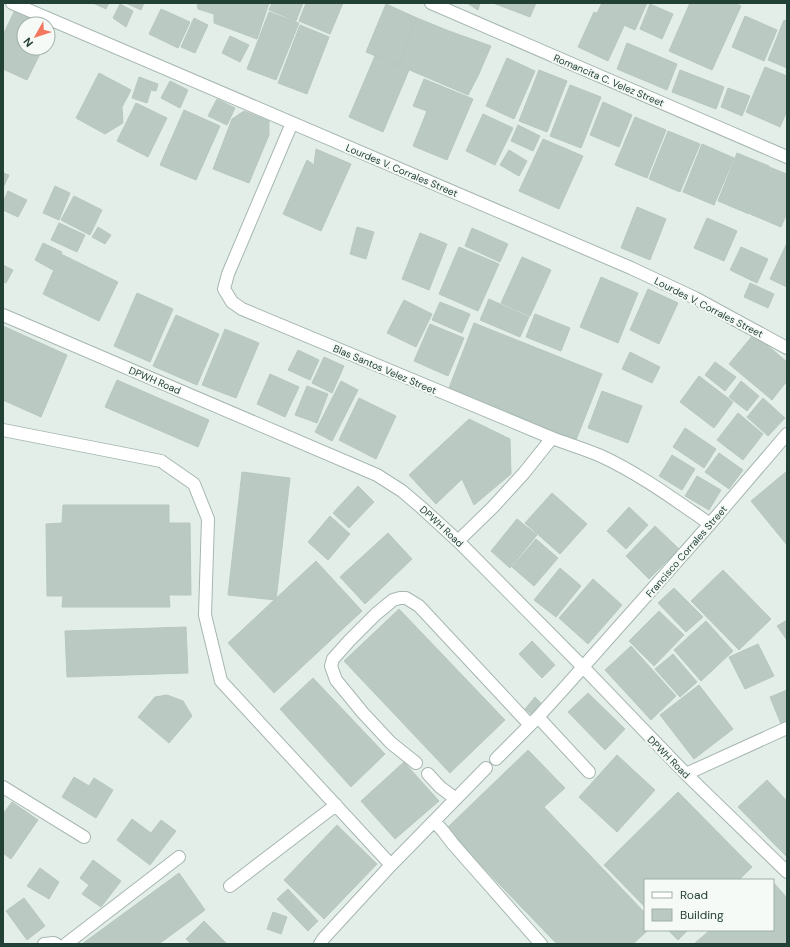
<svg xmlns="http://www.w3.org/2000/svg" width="790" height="947" viewBox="0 0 790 947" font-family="'DM Sans',sans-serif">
<rect width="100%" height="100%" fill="#e4eee9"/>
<path fill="#bac9c2" stroke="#b7c8bf" d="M93 3H109L106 9Z
M126 3H144L141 10Z
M197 3H269L257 39 214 23V14L198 9Z
M272 3H303L296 21 269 10Z
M306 3H343L330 34 299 21Z
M467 3H480L478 10Z
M493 3H536L530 17Z
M602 3H647L635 30 597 13Z
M690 3H734L741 6 712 70 669 51Z
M120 4 133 11 126 27 113 18Z
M386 4 417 18 398 65 366 52Z
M650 4 673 14 662 39 640 29Z
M161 9 190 22 178 48 149 34Z
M15 10 44 24H24V48H43L27 80 3 69V35Z
M269 12 299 23 276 80 247 69Z
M594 12 624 26 608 61 578 47Z
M745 16 777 30 764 61 732 47Z
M194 18 208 25 195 53 181 47Z
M417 18 449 31 491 46 478 76 468 95 398 65Z
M784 20 787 21V68L768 60Z
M300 25 329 37 307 94 278 83Z
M230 36 249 45 240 62 222 53Z
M627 43 677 64 667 90 617 69Z
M375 56 409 70 383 132 349 117Z
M507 58 535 71 514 119 486 106Z
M765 67 787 76V111L780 127 746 112Z
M539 70 567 81 547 132 519 121Z
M680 70 724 87 716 109 672 92Z
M99 73 131 90 122 107 123 123 105 134 76 118Z
M139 77 158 84 156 91 151 90 147 103 132 98Z
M424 79 473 99 447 160 413 146 427 111 413 106Z
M170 81 188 90 180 108 161 98Z
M570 85 601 97 581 148 550 136Z
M728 88 750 96 742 116 721 107Z
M217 99 235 108 227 125 208 116Z
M603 102 632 115 619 147 590 135Z
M136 103 167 118 148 157 117 141Z
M184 110 220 126 196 180 160 165Z
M244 111 269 121V135L249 183 213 169 232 119Z
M483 114 513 128 495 165 466 151Z
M635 117 666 130 647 178 615 165Z
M518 125 540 136 533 151 511 141Z
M668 131 700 144 680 192 649 179Z
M543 139 583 156 559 209 519 191Z
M702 144 734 158 714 205 683 192Z
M316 149 351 164 321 231 283 214 307 160 314 165Z
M509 150 527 161 519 176 500 165Z
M737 153 769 166 749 214 718 201Z
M769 167 787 174V213L781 227 750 214Z
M3 173 9 175 3 188Z
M55 186 70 193 59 220 43 213Z
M8 191 27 200 18 217 3 210V202Z
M74 196 102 210 90 235 61 220Z
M637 207 666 219 650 260 621 248Z
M707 218 737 231 724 261 694 248Z
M59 223 85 235 77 252 51 240Z
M98 227 111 235 105 244 92 237Z
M357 227 374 232 366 259 350 254Z
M472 228 508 244 500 262 465 246Z
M420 233 447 244 429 290 402 279Z
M43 243 62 252 53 270 35 260Z
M787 243V287L770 279Z
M459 247 499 264 478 311 439 294Z
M741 247 768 259 757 283 730 270Z
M61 254 118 282 99 321 43 294Z
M522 257 551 270 530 316 501 303Z
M3 265 13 270 6 283 3 282Z
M601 277 638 293 618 343 580 327Z
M750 283 774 294 768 308 744 297Z
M648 289 678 303 659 344 630 330Z
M137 293 173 309 150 362 114 346Z
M489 299 529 317 520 337 480 320Z
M404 300 432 314 416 347 387 333Z
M440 302 470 314 462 333 432 320Z
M535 314 570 328 561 351 526 337Z
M176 315 219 334 197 385 153 366Z
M474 323 602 374 576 440 449 388Z
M430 324 464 338 448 376 414 361Z
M3 326 67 355 41 417 3 400Z
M225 329 259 343 236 398 202 385Z
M754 334 787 362V381L772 400 729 364Z
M298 350 319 360 310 380 288 370Z
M630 352 660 367 652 383 622 369Z
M324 357 344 366 332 393 312 383Z
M715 362 736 377 725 391 705 375Z
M270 374 299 387 285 417 257 404Z
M699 376 733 402 714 428 680 402Z
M117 380 209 420 198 447 105 407Z
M341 381 358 390 332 441 315 432Z
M741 381 759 396 747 411 729 397Z
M307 386 328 394 317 423 295 415Z
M602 391 642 406 628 443 588 428Z
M359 398 396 416 376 459 339 440Z
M763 398 785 418 768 436 747 417Z
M738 413 763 434 743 460 717 440Z
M469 419 510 439 511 474 474 505 462 479 436 504 409 475Z
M685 428 716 449 704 468 673 447Z
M719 453 743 470 729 489 705 472Z
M672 455 695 469 682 490 659 476Z
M787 471V545L751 501Z
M242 472 290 478 276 600 228 595Z
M697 476 721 490 709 510 685 496Z
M358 486 374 502 349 528 333 513Z
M552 493 587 524 560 554 525 523Z
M63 505H169V523H190L191 595H169L170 607H62L63 596H47L46 524 62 523Z
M629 507 648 525 626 549 607 531Z
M330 516 350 534 328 560 308 542Z
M517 519 537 535 510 568 491 551Z
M655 526 679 549 649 579 626 556Z
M388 533 412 559 365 604 340 577Z
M536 539 558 558 534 586 512 567Z
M316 561 362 611 274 693 228 643Z
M560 568 581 586 556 617 534 600Z
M723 570 771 619 739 650 691 601Z
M593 579 622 605 588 644 559 618Z
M674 588 703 617 686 632 658 603Z
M399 609 505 720 450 773 344 661Z
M659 611 684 635 654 666 629 641Z
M787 620V640L777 626Z
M706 621 733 651 701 681 674 650Z
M186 627 188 673 67 677 65 631Z
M532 641 555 665 542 678 519 654Z
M758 644 774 676 745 689 729 657Z
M631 646 676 696 651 720 605 670Z
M673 654 697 682 680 697 655 669Z
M313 678 385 754 351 787 280 709Z
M699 685 733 729 694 759 660 715Z
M787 690V721L781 724 770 697Z
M588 693 625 729 605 750 568 712Z
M167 695 183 701 192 716 169 743 138 717 155 697Z
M535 697 542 704 532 715 525 709Z
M528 750 565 788 544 807 645 913V930H648L633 944H557L446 829Z
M617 755 655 790 617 832 579 797Z
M404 762 439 801 395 839 361 801Z
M74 777 89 786 94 778 113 790 96 818 62 797Z
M767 780 787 801V857L738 807Z
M678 792 752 867 739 880H645V907L604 865Z
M12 802 38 820 11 859 3 853V814Z
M132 819 151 833 161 820 176 831 150 865 117 840Z
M337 825 377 864 324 919 284 880Z
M93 860 121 881 101 907 82 894 89 885 80 878Z
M40 868 59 882 49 899 27 886Z
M179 873 205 910 159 944H82Z
M773 882 787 898V944H694L710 930H773Z
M288 889 318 921 308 931 277 899Z
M24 898 45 926 27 940 6 911Z
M273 912 287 917 281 934 267 929Z
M204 921 227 944H191L186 939Z
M668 930H688L678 940Z"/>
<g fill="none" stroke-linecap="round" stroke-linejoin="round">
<g stroke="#a6b6b0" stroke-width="14">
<path id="minor" d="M12 3 631 268 695 298 787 348
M431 3 787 157
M292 123 228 274 224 289 232 302 242 309 552 438C568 444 585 449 601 456 640 474 675 500 710 524
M3 315 377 475 402 491 422 508 458 541 583 667 686 774 787 872
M3 430 161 461 194 484 208 519 205 615 221 681 391 865
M458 541 493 507 524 473 552 438
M538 717 589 772
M496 759 538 717 567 685 710 524 787 434
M416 763 391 743 363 713 336 680 331 666 333 659 349 641 376 614 393 600 400 598H406L419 606 530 725
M428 774 440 787 456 799
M686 774 787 728
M3 787 84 837
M434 821 443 831 453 844 541 944
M230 886 336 805
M44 944 54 943 56 944
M66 944 179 857
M320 944 323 939 391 865 486 768"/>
</g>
<use href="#minor" stroke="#fff" stroke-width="12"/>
</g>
<g text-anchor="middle" stroke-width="4" stroke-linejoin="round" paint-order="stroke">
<g font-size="10" fill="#234036" stroke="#f5faf7">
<text transform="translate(609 80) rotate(23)" y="4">Romancita C. Velez Street</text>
<text transform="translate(402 170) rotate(23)" y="4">Lourdes V. Corrales Street</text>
<text transform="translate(709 307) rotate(27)" y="4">Lourdes V. Corrales Street</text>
<text transform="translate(385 369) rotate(23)" y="4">Blas Santos Velez Street</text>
<text transform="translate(155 380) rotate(23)" y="4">DPWH Road</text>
<text transform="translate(442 526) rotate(43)" y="4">DPWH Road</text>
<text transform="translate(686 551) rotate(-49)" y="4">Francisco Corrales Street</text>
<text transform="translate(669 757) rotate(45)" y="4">DPWH Road</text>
</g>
</g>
<rect width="790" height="947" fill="none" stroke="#234036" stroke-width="8"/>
<rect x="644" y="879" width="130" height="52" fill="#f5faf7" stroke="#a1b0aa"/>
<rect x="652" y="892" width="20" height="6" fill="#ffffff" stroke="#a1b0aa"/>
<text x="680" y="899" font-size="12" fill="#234036">Road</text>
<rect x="652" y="909" width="20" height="12" fill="#bac9c2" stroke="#a1b0aa"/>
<text x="680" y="919" font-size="12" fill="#234036">Building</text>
<g transform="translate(36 36) rotate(231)"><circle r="19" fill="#f5faf7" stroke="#a1b0aa"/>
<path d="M0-3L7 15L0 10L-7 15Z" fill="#f2775e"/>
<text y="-6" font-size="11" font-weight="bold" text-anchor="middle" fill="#234036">N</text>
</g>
</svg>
